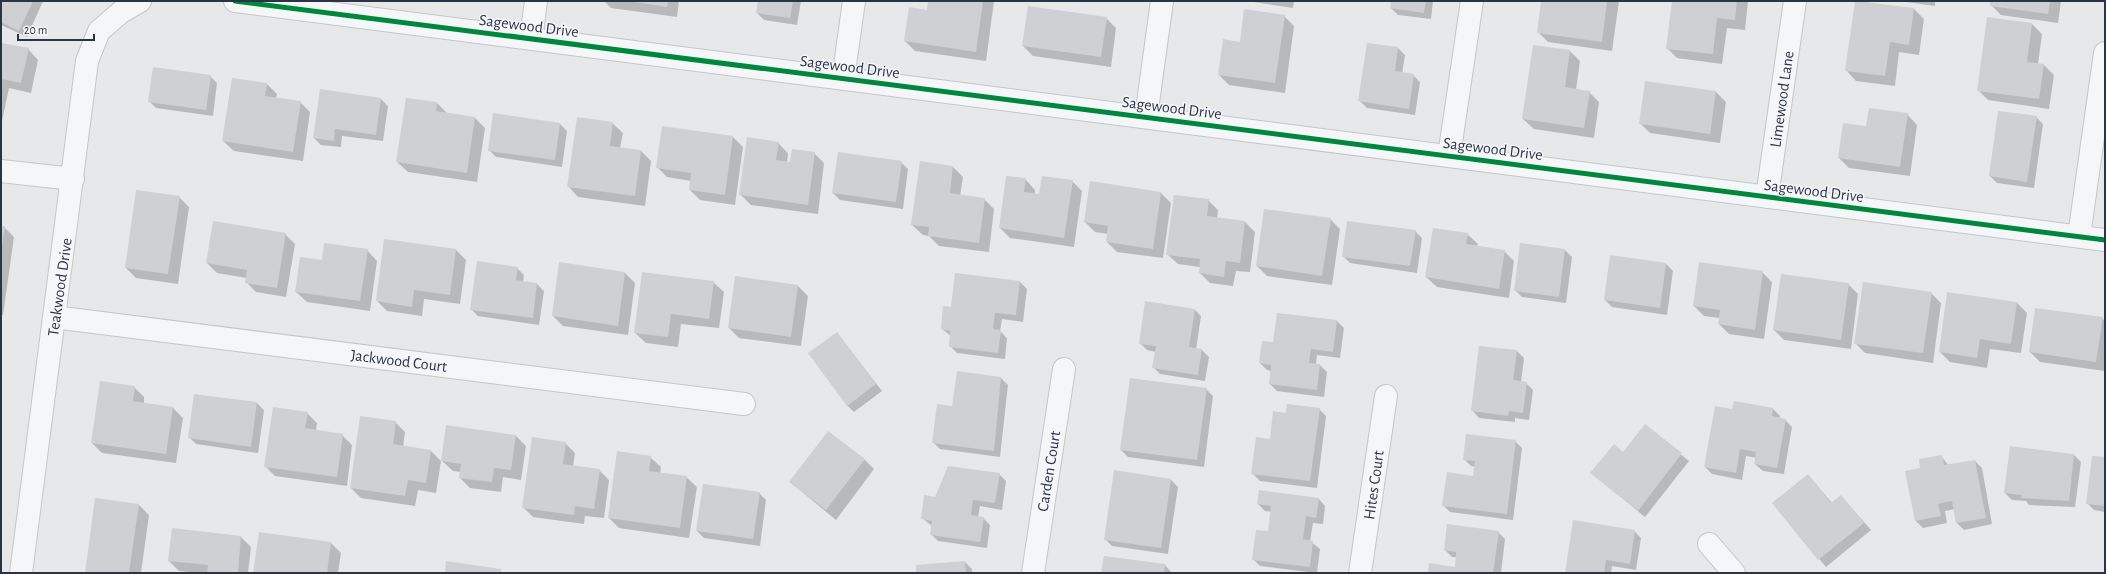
<svg xmlns="http://www.w3.org/2000/svg" width="2106" height="574" viewBox="0 0 2106 574" font-family="'Alegreya Sans',sans-serif">
<rect width="100%" height="100%" fill="#e6e8ea"/>
<path fill="#0003" d="M1 1H43L27 37 1 25Z
M604 1H679L677 17 611 8Z
M759 1H801L797 25 764 20 757 13Z
M929 1H994L986 61 915 51 905 41 928 11Z
M1247 1H1294L1293 8Z
M1392 1H1433L1431 19 1398 15 1391 8Z
M1542 1H1619L1612 51 1548 42 1538 32Z
M1673 1H1748L1745 30 1727 28 1722 64 1677 58 1667 48Z
M1856 1 1914 9 1924 19 1919 55 1899 52 1895 86 1856 81 1846 70Z
M1899 1H1935V6Z
M1991 1H2061L2058 23 2001 15 1991 5Z
M1284 16 1294 26 1285 93 1229 85 1219 75 1241 43Z
M1106 18 1116 28 1111 67 1033 56 1023 46Z
M1988 18 2032 24 2042 34 2038 64 2044 65 2054 75 2049 109 1988 100 1978 90Z
M1 44 28 49 38 60 31 93 9 88 1 126Z
M1398 48 1405 55 1402 74 1413 75 1420 82 1415 115 1367 108 1360 101Z
M1570 51 1580 61 1576 90 1589 92 1599 102 1594 138 1534 129 1523 119Z
M210 76 217 83 213 116 156 108 149 101Z
M267 84 277 94 276 98 300 102 310 112 303 161 234 151 223 141Z
M1716 92 1726 102 1720 143 1650 133 1640 123Z
M381 99 388 106 383 141 342 136 341 147 321 145 314 138Z
M437 103 447 113 475 118 485 128 477 182 408 172 397 162Z
M1907 114 1917 125 1910 176 1849 168 1839 158 1867 127Z
M2036 117 2043 124 2034 188 1997 183 1990 176Z
M612 123 623 133 620 148 641 151 651 161 645 206 578 197 568 186Z
M560 124 567 131 562 167 496 157 489 150Z
M733 137 743 147 735 205 700 200 690 190 691 181 667 177 657 167Z
M778 143 788 153 787 163H791L814 153 824 163 818 214 751 205 741 195Z
M901 162 908 169 903 209 840 200 833 193Z
M953 167 963 177 960 196 984 199 994 209 989 252 939 246 929 236 923 235 912 225Z
M1025 179 1035 190V195H1040L1072 181 1082 191 1074 247 1010 238 1000 228Z
M1090 183 1161 193 1171 203 1163 258 1117 252 1107 242 1108 234 1095 232 1085 222Z
M179 197 189 207 178 284 136 278 126 268Z
M1208 200 1218 210 1217 218 1245 222 1255 232 1250 272 1236 271 1233 286 1210 283 1200 273V267L1178 264 1167 254Z
M1330 219 1340 229 1332 285 1267 276 1257 266Z
M1 227H4L14 237 3 315H1Z
M1415 231 1422 238 1417 273 1350 263 1343 256Z
M285 234 295 244 286 297 256 292 246 282 247 278 217 273 207 263Z
M1467 234 1478 244 1477 246 1504 251 1514 261 1509 298 1437 287 1426 277Z
M1521 244 1565 250 1572 257 1566 303 1522 297 1515 290Z
M367 250 377 261 370 311 307 302 296 292 323 261Z
M456 250 466 260 460 304 424 299 422 316 387 311 377 301Z
M1611 257 1666 264 1673 271 1667 315 1612 307 1605 300Z
M560 264 625 273 635 283 628 335 563 326 553 316Z
M517 268 524 275 523 282 537 284 544 291 539 325 478 316 471 309Z
M1762 272 1772 282 1764 339 1729 334 1719 324V318L1704 316 1694 306Z
M713 282 724 292 719 328 681 324 678 347 646 343 635 333Z
M1020 282 1027 289 1023 322 1002 319 1000 331 1007 338 1005 359 957 353 950 346 951 336 942 329 952 308Z
M1848 284 1858 294 1851 349 1784 340 1774 330Z
M798 286 808 296 801 346 739 338 729 328Z
M1931 293 1941 303 1933 363 1865 353 1855 343Z
M1948 293 2017 303 2027 313 2021 353 1990 349 1987 368 1950 362 1940 352Z
M1194 309 1201 316 1196 350H1202L1209 357 1205 381 1160 374 1153 367 1156 352 1147 350 1140 343Z
M2102 318 2105 321V371L2040 362 2030 352Z
M1337 321 1344 328 1340 358 1317 355 1316 364 1320 365 1327 372 1324 397 1277 391 1270 384 1271 371 1267 370 1260 363 1274 344Z
M837 333 882 391 854 412 847 405Z
M1517 351 1524 358 1521 382 1526 383 1533 390 1529 420 1515 418V422L1479 418 1472 410Z
M1001 378 1008 385 1000 457 940 449 933 442 953 407Z
M134 387 144 397V404L173 408 183 418 176 463 102 453 92 443Z
M1206 389 1213 396 1204 467 1128 457 1121 450Z
M257 403 264 410 258 453 196 444 189 437Z
M1319 409 1326 416 1317 488 1260 481 1253 474 1286 414Z
M1773 409 1780 416 1779 419 1785 420 1792 427 1784 474 1763 471 1755 464 1757 458 1746 456 1742 480 1712 474 1705 467 1733 410Z
M307 413 317 423 316 431 342 435 352 445 347 486 275 476 265 466Z
M395 422 405 432 403 447 431 451 441 461 436 493 418 490 415 506 361 498 351 488Z
M1645 426 1689 461 1645 517 1592 473 1623 454Z
M516 436 526 446 521 480 503 477 501 492 470 488 460 478 461 472 453 471 442 461Z
M1515 441 1522 448 1513 520 1450 512 1443 505 1474 477 1476 467 1471 466 1464 459Z
M565 443 575 453 573 466 599 470 609 480 604 518 585 516 584 524 533 517 523 507Z
M2074 455 2081 462 2075 507 2029 505 2026 501 2012 500 2005 493Z
M1941 456 1949 466 1975 461 1982 468 1992 524 1964 530 1957 523 1955 509 1945 511 1947 523 1923 528 1916 521 1921 469Z
M650 457 661 467 660 473 686 477 697 487 689 538 619 528 609 518Z
M2105 458V512L2094 510 2087 503Z
M864 459 874 469 836 520 790 482Z
M999 474 1006 481 1002 510 980 506 978 517 983 518 990 525 987 548 938 541 931 534 932 526 922 518 936 498Z
M1171 480 1178 487 1168 554 1112 546 1105 539Z
M1815 483 1832 503 1841 496 1871 530 1826 567 1773 503Z
M759 493 766 500 760 546 704 538 697 531Z
M1318 498 1325 506 1323 524 1313 523 1310 541 1320 549 1317 573 1260 566 1253 559 1269 533 1272 512 1265 511 1258 504Z
M139 505 149 515 141 573H86Z
M1634 531 1641 538 1636 570 1612 566 1611 573H1566Z
M1498 532 1505 539 1501 573H1429L1456 568 1457 557H1452L1445 550Z
M241 537 251 547 248 573H199L179 571 169 561Z
M331 543 341 553 338 573H254Z
M965 562 972 569V573H917Z
M1165 565 1172 573H1102Z"/>
<path fill="#ced0d3" d="M1 1H33L19 31 1 22Z
M629 1H668L667 7Z
M758 1H793L790 18 756 13Z
M928 1H983L976 52 904 41 909 7 927 10Z
M1391 1H1426L1424 13 1390 8Z
M1541 1H1607L1602 42 1537 33Z
M1672 1H1737L1735 20 1717 18 1713 54 1666 49Z
M1855 1 1914 8 1909 45 1890 42 1885 76 1845 71Z
M1990 1H2050L2048 14 1990 6Z
M1028 6 1107 17 1101 57 1022 46Z
M1244 9 1285 15 1275 83 1218 75 1223 39 1240 42Z
M1987 17 2032 23 2027 62 2044 64 2039 99 1977 91Z
M1 43 29 48 21 83 1 79Z
M1367 43 1398 47 1395 71 1414 74 1409 109 1358 101Z
M1533 45 1570 50 1565 87 1590 91 1584 128 1522 119Z
M153 67 211 75 206 110 148 102Z
M232 78 267 83 265 96 301 101 293 152 222 141Z
M1645 81 1716 91 1710 134 1639 124Z
M320 89 381 98 376 135 335 129 334 141 313 138Z
M406 98 437 102 436 111 475 117 467 173 396 162Z
M1869 108 1908 113 1900 167 1838 158 1843 123 1866 126Z
M1998 111 2037 116 2027 182 1989 176Z
M493 113 560 123 555 160 488 151Z
M577 117 613 122 610 146 641 150 635 196 567 187Z
M662 126 733 136 725 195 689 190 691 173 656 168Z
M747 137 779 142 776 160 790 162 792 149 815 152 808 205 739 195Z
M838 152 902 161 896 202 832 193Z
M920 161 953 166 950 193 985 198 979 243 928 236 929 227 911 225Z
M1006 176 1026 178 1024 192 1039 194 1042 176 1073 180 1064 238 999 228Z
M1090 181 1161 192 1153 249 1106 242 1108 226 1084 222Z
M136 190 180 196 168 274 125 268Z
M1174 195 1209 199 1207 216 1245 221 1240 263 1226 261 1224 277 1199 273 1200 259 1166 255Z
M1264 209 1331 218 1322 276 1256 266Z
M213 221 286 233 277 288 245 283 247 270 206 263Z
M1347 221 1416 230 1410 266 1342 257Z
M1 226H5L2 246H1Z
M1433 228 1468 233 1466 244 1505 250 1499 289 1425 277Z
M384 239 456 249 450 295 414 290 412 307 376 301Z
M324 243 368 249 360 301 295 292 300 257 322 260Z
M1520 243 1565 249 1559 297 1514 291Z
M1610 255 1666 263 1660 308 1604 300Z
M477 261 518 267 516 280 537 283 533 318 470 310Z
M559 262 625 272 618 326 552 316Z
M1699 262 1763 271 1755 330 1718 324 1720 310 1693 306Z
M642 272 714 281 709 319 671 314 668 337 634 333Z
M955 273 1020 281 1016 315 995 313 993 329 1001 330 998 353 949 347 950 331 941 329 943 306 951 307Z
M1781 274 1849 283 1841 340 1773 330Z
M735 276 798 285 791 337 728 328Z
M1863 282 1932 292 1923 353 1854 344Z
M1947 292 2017 302 2011 344 1980 339 1977 358 1939 352Z
M1145 301 1195 309 1189 347 1202 349 1198 375 1152 368 1156 346 1139 344Z
M2035 308 2103 317 2096 362 2029 352Z
M1277 313 1337 320 1333 352 1311 349 1309 363 1320 364 1317 390 1269 384 1271 365 1259 363 1262 341 1273 342Z
M837 332 876 384 847 406 808 353Z
M1479 346 1517 350 1513 380 1527 382 1523 413 1509 411 1508 416 1471 411Z
M957 371 1001 377 994 451 932 443 937 404 952 406Z
M1130 378 1207 388 1197 460 1120 450Z
M100 381 135 386 133 401 173 407 166 454 91 443Z
M194 394 257 402 251 447 188 438Z
M1734 401 1773 408 1772 416 1786 419 1777 468 1754 464 1756 452 1740 449 1736 473 1704 467 1715 406 1732 409Z
M1287 404 1320 408 1310 481 1251 474 1256 437 1270 439 1273 411 1286 413Z
M273 407 308 412 305 428 343 434 337 477 264 467Z
M360 416 396 421 393 444 431 450 426 483 408 480 405 496 350 488Z
M1645 424 1682 453 1638 511 1590 473 1614 444 1623 452Z
M446 425 516 435 511 470 494 468 492 482 459 478 461 464 441 461Z
M828 431 865 459 826 510 789 482Z
M1466 434 1516 440 1507 514 1442 506 1447 472 1473 476 1475 461 1463 460Z
M532 437 566 442 563 464 600 469 594 509 575 506 574 515 522 508Z
M2010 446 2074 454 2069 501 2021 498 2022 495 2004 493Z
M617 451 651 456 649 471 687 476 680 528 608 518Z
M1942 455 1944 465 1975 460 1986 518 1956 523 1952 501 1938 504 1941 516 1915 521 1905 471 1920 468 1919 459Z
M2092 456 2105 457V506L2086 504Z
M948 466 1000 473 995 503 973 500 971 515 984 517 980 542 930 535 932 521 921 519 924 495 935 497Z
M1114 470 1171 479 1161 548 1104 540Z
M1808 474 1831 503 1841 495 1864 523 1818 560 1772 503Z
M703 484 760 492 753 539 696 531Z
M1259 490 1319 498 1316 518 1306 516 1303 539 1313 541 1310 567 1252 560 1256 530 1268 531 1271 506 1257 504Z
M95 498 139 504 129 573H85Z
M1573 520 1635 530 1630 564 1606 560 1604 573H1565Z
M1447 524 1499 531 1493 573H1428L1429 563 1455 567 1456 552 1444 550Z
M172 528 241 536 238 573H207L208 565 168 561Z
M259 532 331 542 327 573H253Z
M1104 556 1165 564 1164 573H1101Z
M446 561 501 569V573H445Z
M965 561 966 573H916V565Z"/>
<g fill="none" stroke-linecap="round" stroke-linejoin="round">
<g stroke="#c4c6c8" stroke-width="24">
<path id="minor" d="M235 1 2105 240
M531 39 536 1
M843 79 854 1
M1146 117 1162 1
M1449 156 1472 1
M1 171 73 179
M1767 197 1795 1
M2079 236 2105 53
M54 317 744 404
M1709 544 1734 573
M21 573 87 61 99 31 121 12 140 1
M1033 573 1064 369
M1360 573 1386 396"/>
</g>
<use href="#minor" stroke="#f5f6f7" stroke-width="22"/>
<g stroke="#f4f6f9" stroke-width="8">
<path id="cycleway" d="M235 1 2105 240"/>
</g>
<use href="#cycleway" stroke="#00873e" stroke-width="5"/>
</g>
<g text-anchor="middle" stroke-width="3" stroke-linejoin="round" paint-order="stroke">
<g font-size="16" fill="#2b3445" stroke="#f4f6f9">
<text transform="translate(529 25) rotate(7)" y="6">Sagewood Drive</text>
<text transform="translate(850 66) rotate(7)" y="6">Sagewood Drive</text>
<text transform="translate(1781 99) rotate(-82)" y="6">Limewood Lane</text>
<text transform="translate(1172 107) rotate(7)" y="6">Sagewood Drive</text>
<text transform="translate(1493 148) rotate(7)" y="6">Sagewood Drive</text>
<text transform="translate(1814 190) rotate(7)" y="6">Sagewood Drive</text>
<text transform="translate(59 287) rotate(-82)" y="6">Teakwood Drive</text>
<text transform="translate(399 360) rotate(7)" y="6">Jackwood Court</text>
<text transform="translate(1048 471) rotate(-81)" y="6">Carden Court</text>
<text transform="translate(1373 485) rotate(-82)" y="6">Hites Court</text>
</g>
</g>
<rect width="2106" height="574" fill="none" stroke="#2b3445" stroke-width="4"/>
<path d="M18 34v6h76v-6" fill="none" stroke="#2b3445" stroke-width="2"/>
<text x="24" y="34" font-size="12" fill="#2b3445" stroke="#f4f6f9" stroke-width="3" paint-order="stroke">20 m</text>
</svg>
